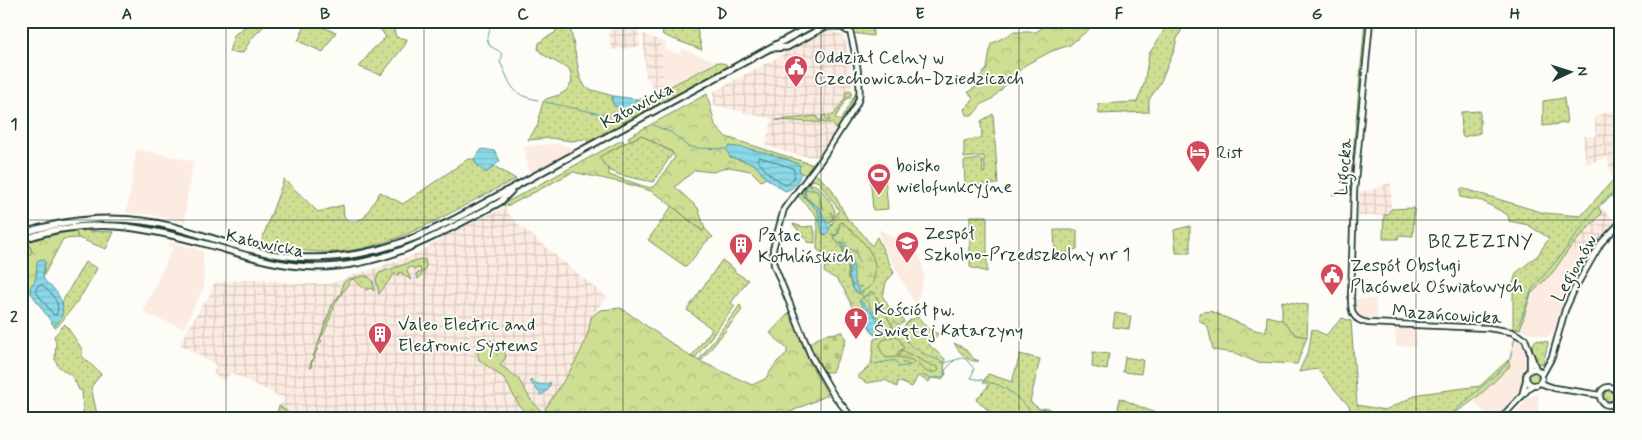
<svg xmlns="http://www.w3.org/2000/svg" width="1642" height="440" viewBox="0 0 1642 440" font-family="Mynerve,sans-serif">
<defs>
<pattern id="industrial-grid" width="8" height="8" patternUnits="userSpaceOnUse" patternTransform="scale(1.25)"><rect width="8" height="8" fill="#fcebe1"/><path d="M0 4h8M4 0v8" fill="none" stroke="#d8cac2"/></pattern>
<pattern id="grass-dots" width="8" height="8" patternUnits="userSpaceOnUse" patternTransform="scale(1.25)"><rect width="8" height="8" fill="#cede92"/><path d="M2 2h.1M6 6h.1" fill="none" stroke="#b0bf7e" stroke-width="1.8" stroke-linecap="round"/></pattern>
<pattern id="forest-crowns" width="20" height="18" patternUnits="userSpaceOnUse" patternTransform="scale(1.25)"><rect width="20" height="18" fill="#cede92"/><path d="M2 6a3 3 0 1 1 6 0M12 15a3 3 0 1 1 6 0" fill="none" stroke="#b0bf7e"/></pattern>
<pattern id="wetland-marsh" width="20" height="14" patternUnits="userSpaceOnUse" patternTransform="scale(1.25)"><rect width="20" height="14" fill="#cede92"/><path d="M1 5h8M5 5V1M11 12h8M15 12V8" fill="none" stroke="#b0bf7e"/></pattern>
<pattern id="cemetery-stones" width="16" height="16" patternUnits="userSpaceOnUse" patternTransform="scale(1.25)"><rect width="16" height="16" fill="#cede92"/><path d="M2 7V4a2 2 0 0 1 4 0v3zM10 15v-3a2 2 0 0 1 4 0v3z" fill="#b0bf7e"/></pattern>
<pattern id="water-rules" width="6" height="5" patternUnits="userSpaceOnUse" patternTransform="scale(1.25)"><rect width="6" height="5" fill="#8ad9e9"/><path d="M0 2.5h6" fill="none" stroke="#77bbc8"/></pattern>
</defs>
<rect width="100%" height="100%" fill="#fdfcf7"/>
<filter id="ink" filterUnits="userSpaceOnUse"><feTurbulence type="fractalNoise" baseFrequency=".02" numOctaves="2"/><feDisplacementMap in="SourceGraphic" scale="10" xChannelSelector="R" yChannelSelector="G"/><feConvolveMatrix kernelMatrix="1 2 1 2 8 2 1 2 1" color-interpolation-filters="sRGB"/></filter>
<g filter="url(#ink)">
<path fill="#fcebe1" d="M661 41 666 43 665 50 680 54 682 49 718 62 664 90Z
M550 144H560L568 146 574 151 529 173 524 147Z
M136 149 193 161 187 196 185 222 148 214 126 213 132 184Z
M879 229 898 240 916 246 923 268 924 278 916 306 881 242Z
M169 242 198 249 203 253 204 286 184 328 151 316 143 311 173 248 168 245Z
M1569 249 1586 259 1569 288 1563 303 1555 330 1547 337 1520 330 1531 294 1553 272Z
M1355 299H1376L1377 321 1362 319 1356 316 1353 308Z
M1395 326H1415L1416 346H1396Z
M1514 334 1521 337 1526 345 1529 368 1525 372 1523 376 1525 384 1520 395 1511 405 1496 419H1490L1473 400 1510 366 1508 360Z
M1538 394V419L1517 412 1527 398Z"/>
<path fill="url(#industrial-grid)" d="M608 21 639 31 640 47 611 50Z
M831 31 842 35 846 43 851 70 852 91 845 98 829 121H826V116L822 121 817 119 816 116 776 119 831 123 838 130 820 157H810L789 153 765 145 772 119 714 105 713 94 715 91 824 32Z
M643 34 661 41 664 90 653 96 649 78H646Z
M1613 110 1621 139V179L1619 181 1613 180 1607 157 1586 164 1583 136H1595V117Z
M1391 182V209L1387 215 1358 216 1359 192 1376 189Z
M1600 206 1615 222 1586 259 1569 249 1602 213 1598 207Z
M505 207 506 211 518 224 606 297 591 317 589 329 575 363 543 413 531 400 518 378 500 365 489 340 477 351 479 360 504 378 519 405 530 419H299L279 406 285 399 231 373 223 381 213 373 217 366 180 344 202 305 207 300 214 284 218 282 259 279 301 284H326L335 282 416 254 447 235Z"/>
<path fill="url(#grass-dots)" stroke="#768e63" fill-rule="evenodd" d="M252 21H269L251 39 243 53 229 52 234 35Z
M353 21H392L396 37 407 39 405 45 381 75 359 67 373 49 386 37 381 30Z
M559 21H569L580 77 586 88 613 96 611 99 614 106 633 110 638 103 636 99H642L653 95 718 62 726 64 727 67 588 142 585 139 571 141 550 138 528 140 538 125 539 116 543 102 546 99 559 95 566 91 572 82 570 70 542 54 538 49 539 43 545 38 555 33Z
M660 21H695L702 50 663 35Z
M849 21H872L873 36 852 33Z
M1170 21H1186L1177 39 1174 51 1160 83 1149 100V112L1099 114 1098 104 1137 102 1144 84 1149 54Z
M1365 21H1368L1352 190 1332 195 1350 187Z
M307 22 336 32 323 52 298 41Z
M852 91 850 98H847L835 118 840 121 856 93 852 110 838 130 831 123 776 120 817 116V119L822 121V116L826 115V120L829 121V115H834L845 98 846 92Z
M1564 98 1567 123 1543 126V101Z
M1480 111V133L1463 137 1462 135 1461 112Z
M993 114 998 184 965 186 964 161 982 159 983 173 985 172 984 156 964 158V141L982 138 981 121Z
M641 135 673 153 653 182 620 175 609 170 598 157Z
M468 159H474L476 164 489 171 494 166 516 179C458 206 403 247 337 252 311 253 286 248 260 245L284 179 318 212 343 205 344 216 348 221H356L364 218 380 192 403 204Z
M815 173 831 188 848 220 861 232 872 246 877 237 894 273 886 282 883 297 892 312 902 317 904 322 894 329 874 293 871 292 862 298 880 329V332L874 335 864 318H859C850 308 848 292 838 281 835 277 828 275 824 272L826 256 825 253 819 251 817 249 818 227 816 215 798 196ZM813 180 819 182 839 210 826 235 823 234 818 211 803 195 805 189ZM839 226C857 239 878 251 874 276L854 290 848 277 849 263 843 250 833 236 839 233Z
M1621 179V189L1598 207 1602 213 1569 249 1553 272 1531 294 1520 329 1513 328V284L1516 273 1538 255 1549 238 1528 225 1509 221 1508 215 1482 201 1460 197 1461 188 1544 213 1581 216 1613 180Z
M672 206 702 231 705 229 713 237 707 241 686 267 648 240Z
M1414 208 1413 236 1399 235 1398 239H1383L1384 215H1387L1391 209Z
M970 216H987V272L970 267Z
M793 224 803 227 813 226 815 232V243L808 242Z
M1190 226V253H1176L1174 230Z
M94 228 88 231 114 232 106 249 78 238 75 230Z
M1054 230H1077V249L1058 255 1055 252Z
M30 246 32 252 21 266V250Z
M420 259 425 260C428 268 423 273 418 279L416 274 421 272 420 268 415 269 412 267H410L407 271 411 280 400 272 398 275 394 274 379 294 376 279 379 273Z
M722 260 734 269 735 272 748 280 731 303 735 306 695 358 691 357 712 329 687 310Z
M85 262 97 268C87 289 73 308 58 326L55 328 54 326C62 320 64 311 62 302Z
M364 276C372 276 374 282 374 290L373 291 372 288 366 290 353 279 350 281 333 307 334 308 330 316 331 317 327 324 328 325 320 339 322 341 317 347 318 348 314 356 315 357 311 364 312 365 311 368H309L328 316 332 305 341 293 343 283 348 279Z
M1282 301 1308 305 1307 337 1296 335 1282 320Z
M740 305 742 310 701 361 699 360Z
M1115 313 1131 316 1129 329 1113 327Z
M918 317 928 329 938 334 929 345 945 359 944 369 946 374 942 379 931 378 929 382 918 376 912 387 898 381 897 387 885 380 867 383 857 377 871 365 874 339 902 328 910 320Z
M1342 318 1351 321 1357 405 1385 410 1419 394 1480 386 1508 360 1510 366C1489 386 1468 410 1440 419H1353L1349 406 1317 369 1299 372 1309 349 1312 329 1326 335Z
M65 324 82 349V356L101 374 91 387 98 419H86L83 411 82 390H79L73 377 58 366 55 359 56 342 54 336Z
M1536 340 1548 342V343L1543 364 1535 362 1532 345Z
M954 343 964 348 974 359 979 361C968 363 959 352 954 343Z
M1093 352 1109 354 1107 370 1092 367Z
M1020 354 1040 359 1030 402 1040 409 1048 408 1052 410 1050 419H999L976 400 989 385 983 382 988 374 1012 382Z
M1125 357 1143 360 1141 374 1123 372Z
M1528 377a6 6 0 1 1 12 0a6 6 0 1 1-12 0Z
M1603 395a6 6 0 1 1 12 0a6 6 0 1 1-12 0Z
M1120 398 1164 417 1166 419H1116Z
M279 406 299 419H276Z"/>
<path fill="url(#forest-crowns)" stroke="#768e63" d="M1043 21H1093L1094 25 1070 45 1052 51 1025 65 992 99 982 104 973 115H966L964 109 974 99 968 92 979 85 977 80 987 69 991 44 1014 32H1036L1043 27Z
M707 94 715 125 726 137 814 165 806 175 801 173 799 170 800 165 787 159 750 149 730 157 754 164 766 178 761 181 751 171 729 167 713 172 695 170 675 187 698 208 705 229 703 231 662 198 651 191 624 183 573 172 510 205 504 206 505 203 622 140 625 143 599 157 609 170V175L650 188 656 185 675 157 672 152 641 135 630 141 628 137Z
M75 230 78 238 63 239 43 277 45 263 44 260 41 259C40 261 37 264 37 267 34 276 40 277 30 287L31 293 21 289V266L32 252 30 246 21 250V244L36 239Z
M621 308 691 357 752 385 765 379 777 362 787 353V349L770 333 790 312 810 363 828 395 788 413 789 418 787 419H530L519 405 504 378 479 360 477 351 489 340C499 341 503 348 506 357L500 365 518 378 531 400 543 413C561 382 587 353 591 317L600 310Z
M1210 311 1255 330 1266 332 1267 316 1282 320 1296 335 1307 337 1297 364 1256 362 1235 353 1213 350 1208 327 1199 320V313Z"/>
<path fill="url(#wetland-marsh)" stroke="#768e63" d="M813 184C823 188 831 202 835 211L834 217 829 223 826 222 819 208 805 197V189L809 185Z
M842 222C854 232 874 250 875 266 876 272 874 279 872 285L859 294 854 290 848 277 849 263 843 250 833 236 839 233V224Z
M871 292 874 293 894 329 879 333 880 329 860 302 862 298Z
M895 336 898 337 904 348 898 352 896 357 886 358 880 349V344L883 340Z
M902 350 933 366H937L939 370 937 372H927L912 360 898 357Z"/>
<path fill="url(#cemetery-stones)" stroke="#768e63" d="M843 332 846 341 832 372H824L809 344 823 335Z
M809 411 838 419H787Z"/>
<path fill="#cede92" stroke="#768e63" d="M870 174H880L885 177 888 209 873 210Z"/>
<path fill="url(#water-rules)" stroke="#5f9ba1" d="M613 96 636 99 638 103 637 107 633 110 614 106 612 101Z
M730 146C754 149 778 155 800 165L799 170 801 173C798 181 795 189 785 191L766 178 754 164 730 157 726 149Z
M482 149 495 151 500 161 486 173 476 164 474 159Z
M805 189V198L819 208 830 229 826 235 822 232 818 211 803 196Z
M840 242H842C845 249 850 254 852 261 856 272 851 283 860 291L858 293 854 290 849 277 851 267 850 260Z
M41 259 44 260C46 267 41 273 44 279 46 283 50 285 53 288 63 299 68 315 54 326L31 293 30 287C39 278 36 271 37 261Z
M860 300 877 318 879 327 880 329 877 334 873 333 871 330 863 307 859 301Z
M531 380C538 385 543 386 551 382L548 390 541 395 530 381Z"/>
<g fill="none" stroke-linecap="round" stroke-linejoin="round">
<path stroke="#4a7b7c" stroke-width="1" d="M760 157 793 168C796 175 794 182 786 185L769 174 757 160 758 158Z
M39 285H42C51 293 62 303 56 315L53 314 36 292V289Z"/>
<path stroke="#5f9ba1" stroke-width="1" d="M448 21 455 23 461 21
M468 21C476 24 485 21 490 30L487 39 490 46C498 51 506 52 500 62 511 83 509 95 538 100
M545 102 625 119
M653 125 672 133 687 146 696 148 726 149
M810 181 809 185 813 189
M805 189 817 191 822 207 825 209
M1601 203 1621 186
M830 212 833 215 832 220 829 223 832 226
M836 229 839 233
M831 234 837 236
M845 243 848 248 856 252 859 263
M801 256 814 261
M816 261 818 260
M858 287H862
M860 292 866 302
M868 295C866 305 875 314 882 322
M894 320 899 326
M1519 324 1532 289 1558 259 1596 208
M890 328 893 326
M880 329H892
M901 329 904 334
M900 332C907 336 906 342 911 346 914 349 919 349 922 353L945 363 962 358 966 359 974 369 971 378 987 381 990 383C1004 383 1029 407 1037 419
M902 363H906L909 365
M875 364 895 360 899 367 911 365
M921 375C929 378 936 380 944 376L946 369 954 361
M1446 419 1505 366 1510 359 1515 338"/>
<g stroke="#1f3d34" stroke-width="8">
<path id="secondary" d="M843 21 847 31
M847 21C852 36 862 83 859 98 858 102 856 106 854 109L821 160 784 209 773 249 774 265 811 356 833 394 853 419
M1370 21 1354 192 1351 299C1351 313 1353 320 1368 323L1488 328 1512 332 1525 339 1536 369
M1530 354V370
M1526 377a8 8 0 1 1 16 0a8 8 0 1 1-16 0Z
M1542 375 1552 357 1565 310 1575 288 1601 243 1621 222
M1540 383 1554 388 1600 395
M1600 396a9 9 0 1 1 18 0a9 9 0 1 1-18 0Z
M1522 396 1526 380
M1500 419 1532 385"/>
</g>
<g stroke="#1f3d34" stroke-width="9">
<path id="primary" d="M828 26H839L846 29
M773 48 787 47 835 21
M21 234C70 217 124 214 174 227 214 238 254 254 295 257 353 262 405 245 455 219L820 21
M21 240C89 215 142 226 210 245 245 255 280 267 317 267 385 267 442 233 500 202L511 191"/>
</g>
<use href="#secondary" stroke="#fdfcf7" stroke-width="4.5"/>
<use href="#primary" stroke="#fdfcf7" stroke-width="5"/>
</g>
</g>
<path fill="none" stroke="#1f3d34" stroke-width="1" stroke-opacity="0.55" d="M226 21V419M424 21V419M623 21V419M821 21V419M1019 21V419M1218 21V419M1416 21V419M21 220H1621"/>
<defs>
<g id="civic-pin" transform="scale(1.25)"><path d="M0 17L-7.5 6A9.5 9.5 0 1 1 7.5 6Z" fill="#d1495b" stroke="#fdfcf7"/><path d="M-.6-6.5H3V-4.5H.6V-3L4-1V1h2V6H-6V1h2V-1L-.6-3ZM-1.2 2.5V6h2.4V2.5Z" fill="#fff"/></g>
<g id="hotel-pin" transform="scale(1.25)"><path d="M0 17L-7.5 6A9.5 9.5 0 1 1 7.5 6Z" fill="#d1495b" stroke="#fdfcf7"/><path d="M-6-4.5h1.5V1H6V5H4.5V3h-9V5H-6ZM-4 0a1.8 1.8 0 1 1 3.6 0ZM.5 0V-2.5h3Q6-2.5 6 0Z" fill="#fff"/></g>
<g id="stadium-pin" transform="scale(1.25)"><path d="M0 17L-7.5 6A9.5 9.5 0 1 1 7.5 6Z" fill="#d1495b" stroke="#fdfcf7"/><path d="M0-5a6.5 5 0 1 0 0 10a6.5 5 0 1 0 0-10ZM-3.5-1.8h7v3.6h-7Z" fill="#fff"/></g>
<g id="school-pin" transform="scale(1.25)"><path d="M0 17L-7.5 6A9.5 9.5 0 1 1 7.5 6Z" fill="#d1495b" stroke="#fdfcf7"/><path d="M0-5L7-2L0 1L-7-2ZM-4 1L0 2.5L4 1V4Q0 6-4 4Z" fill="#fff"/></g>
<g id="building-pin" transform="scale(1.25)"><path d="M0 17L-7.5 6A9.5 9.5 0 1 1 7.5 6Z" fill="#d1495b" stroke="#fdfcf7"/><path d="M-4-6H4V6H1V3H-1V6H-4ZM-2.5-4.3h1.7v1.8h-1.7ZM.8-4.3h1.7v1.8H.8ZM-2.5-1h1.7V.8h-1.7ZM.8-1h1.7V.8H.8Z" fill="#fff"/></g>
<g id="church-pin" transform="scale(1.25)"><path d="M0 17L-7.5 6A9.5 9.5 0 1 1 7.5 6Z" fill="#d1495b" stroke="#fdfcf7"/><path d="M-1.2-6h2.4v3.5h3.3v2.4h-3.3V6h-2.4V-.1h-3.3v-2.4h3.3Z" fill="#fff"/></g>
</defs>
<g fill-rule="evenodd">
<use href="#civic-pin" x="796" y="67"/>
<use href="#hotel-pin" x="1198" y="152"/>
<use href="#stadium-pin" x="879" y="175"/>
<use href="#school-pin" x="907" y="243"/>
<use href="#building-pin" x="741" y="245"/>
<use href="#civic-pin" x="1332" y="275"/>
<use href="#church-pin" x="856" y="319"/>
<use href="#building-pin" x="380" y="334"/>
</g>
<g text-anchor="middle" stroke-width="4" stroke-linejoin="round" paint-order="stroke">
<g font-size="18" fill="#1f3d34" stroke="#fdfcf7" text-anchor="start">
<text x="814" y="63">Oddział Celny w<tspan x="814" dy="21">Czechowicach-Dziedzicach</tspan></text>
<text x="1216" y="158">Rist</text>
<text x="896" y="171">boisko<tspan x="896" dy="21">wielofunkcyjne</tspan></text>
<text x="924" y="239">Zespół<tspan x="924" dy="21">Szkolno-Przedszkolny nr 1</tspan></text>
<text x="758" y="241">Pałac<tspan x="758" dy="21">Kotulińskich</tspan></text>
<text x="1350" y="271">Zespół Obsługi<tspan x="1350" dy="21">Placówek Oświatowych</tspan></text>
<text x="874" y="315">Kościół pw.<tspan x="874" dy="21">Świętej Katarzyny</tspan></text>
<text x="398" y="330">Valeo Electric and<tspan x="398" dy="21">Electronic Systems</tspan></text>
</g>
<g font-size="18" fill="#1f3d34" stroke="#fdfcf7">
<text transform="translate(637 105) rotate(-28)" y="6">Katowicka</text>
<text transform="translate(1343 167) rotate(-85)" y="6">Ligocka</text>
<text transform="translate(265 243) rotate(12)" y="6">Katowicka</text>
<text transform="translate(1574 268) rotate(-61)" y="6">Legionów</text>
<text transform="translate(1447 314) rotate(4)" y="6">Mazańcowicka</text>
</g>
<g font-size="19" letter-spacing="1" fill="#1f3d34" stroke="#fdfcf7">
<text x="1481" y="248">BRZEZINY</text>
</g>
</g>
<rect width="1642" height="440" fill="none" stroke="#fdfcf7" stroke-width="55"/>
<g transform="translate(1570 72) rotate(86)" stroke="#fdfcf7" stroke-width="4" paint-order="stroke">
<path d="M0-4L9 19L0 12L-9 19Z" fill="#1f3d34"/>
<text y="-8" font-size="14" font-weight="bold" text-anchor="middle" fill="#1f3d34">N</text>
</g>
<rect x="28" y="28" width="1586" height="384" fill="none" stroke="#1f3d34" stroke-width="2"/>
<g font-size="16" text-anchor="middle" font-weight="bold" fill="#1f3d34">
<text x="127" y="19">A</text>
<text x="325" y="19">B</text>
<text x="523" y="19">C</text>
<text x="722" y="19">D</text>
<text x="920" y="19">E</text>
<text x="1119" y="19">F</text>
<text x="1317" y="19">G</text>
<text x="1515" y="19">H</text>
<text x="14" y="129">1</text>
<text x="14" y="322">2</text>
</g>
</svg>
